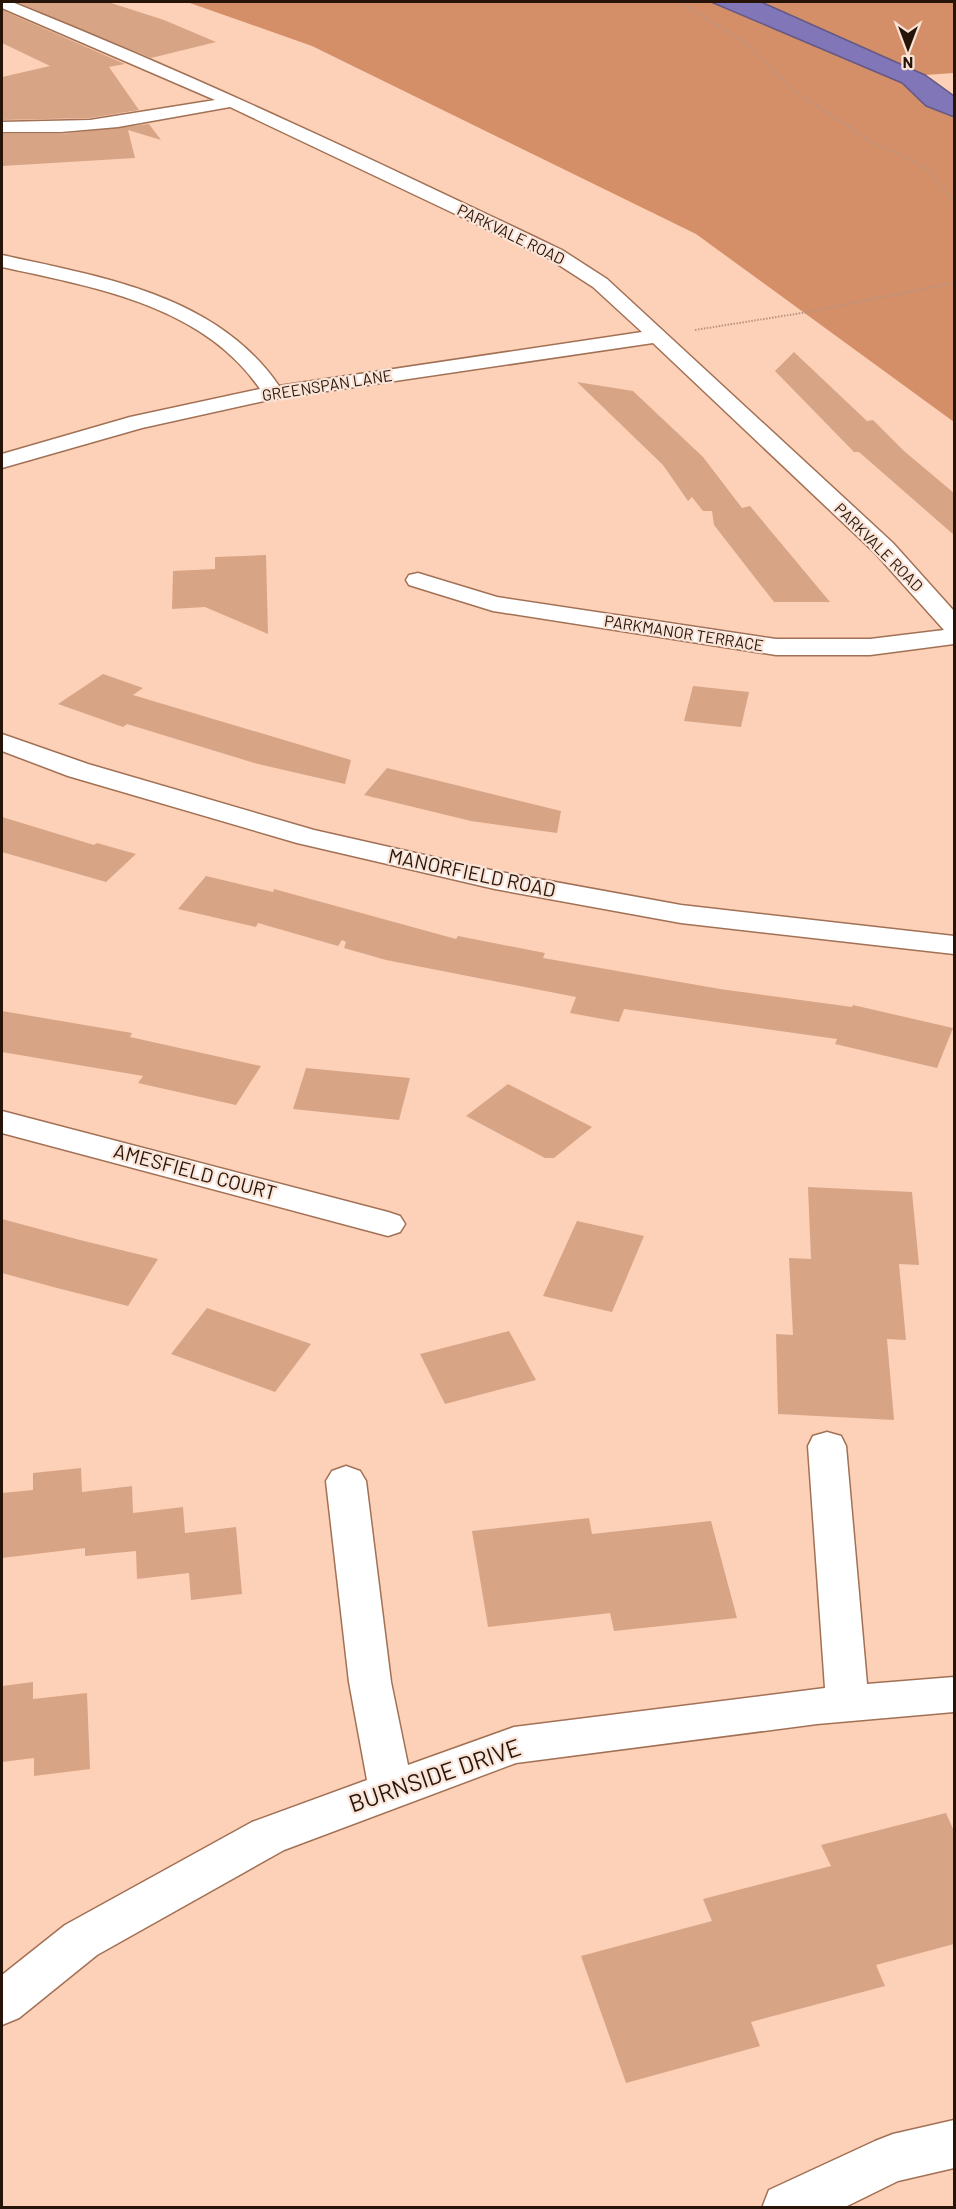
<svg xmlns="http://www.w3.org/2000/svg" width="956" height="2209" viewBox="0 0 956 2209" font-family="Barlow,sans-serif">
<rect width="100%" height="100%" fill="#fdd1b8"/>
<path fill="#d48f68" d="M187 2H711L902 83 926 106 954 117V422L696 234 312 46Z
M761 2H954V73L925 75Z"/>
<path fill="#8076b8" stroke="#655984" stroke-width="1.5" d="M711 2H761L925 75 954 96V117L926 106 902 83Z"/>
<path fill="#d8a486" d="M17 2H108L164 20 216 42 151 58Z
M2 10 125 64 109 67 139 110 90 118 2 120V77L50 66 2 43Z
M149 124 161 140 128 130 135 158 2 166V134H61Z
M794 352 867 421 873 420 904 451 954 493V535L859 452H854L775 371Z
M577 382 633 391 703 457 742 508 750 506 830 602H774L714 525 712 511H703L692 497 688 501 663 465Z
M266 555 268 634 205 607 172 609 173 571 215 569V557Z
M103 674 143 688 133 695 351 760 345 784 258 764 127 724 123 727 58 704Z
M693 686 749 692 741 727 684 721Z
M387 768 561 811 557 833 471 821 364 795Z
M2 817 94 845 97 843 136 854 106 882 2 852Z
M206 876 273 892 274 889 456 939 458 936 545 953 543 958 720 989 852 1007 853 1005 953 1028 937 1068 835 1044 837 1039 624 1009 619 1022 570 1013 576 997 386 960 344 948 346 942 342 940 338 946 258 923 256 927 178 909Z
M2 1011 132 1033 130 1037 261 1066 236 1105 138 1083 143 1076 2 1052Z
M306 1068 410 1078 399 1120 293 1109Z
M508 1084 592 1127 554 1158H545L466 1116Z
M808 1187 912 1192 919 1265 899 1264 906 1340 887 1339 894 1420 778 1414 776 1334 793 1335 789 1258 811 1259Z
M2 1219 80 1240 158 1259 128 1306 57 1288 2 1273Z
M577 1221 644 1236 612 1312 543 1296Z
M207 1308 311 1344 275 1392 171 1354Z
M509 1331 536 1380 445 1404 420 1354Z
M81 1468 82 1492 132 1486 133 1513 183 1507 185 1533 236 1527 242 1594 191 1600 189 1573 137 1579 136 1551 85 1556V1548L2 1558V1493L33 1490V1473Z
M589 1518 592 1534 711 1521 737 1618 614 1631 610 1613 488 1627 472 1531Z
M33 1682V1699L87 1693 90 1769 34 1776V1758L2 1762V1686Z
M946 1813 954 1831V1944L876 1965 885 1986 751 2022 760 2046 626 2083 581 1956 712 1921 703 1899 831 1866 821 1845Z"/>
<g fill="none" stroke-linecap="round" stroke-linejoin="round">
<g stroke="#a27155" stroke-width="3">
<path id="minor" d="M2 2H12C199 77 380 163 562 250L607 279 893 543 954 611V644L870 655H776L493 611 409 585 406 580 409 575 418 573 497 597 776 639H870L944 630 875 553 653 343 273 399 142 428 2 468V454L130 417 260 389C203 305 93 287 2 267V255C102 277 217 295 279 386L642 332 593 287 548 258 230 107 118 127 61 132H2V122L90 120 215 100 2 8Z
M2 734 88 764 314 830 495 871 681 905 954 936V954L681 923 495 889 297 843 68 776 2 751Z
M2 1111 388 1212 400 1216 405 1224 400 1232 388 1236 2 1133Z
M827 1432 841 1436 846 1446 867 1684 954 1677V1712L817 1724 516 1763 284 1850 97 1955 19 2018 2 2025V1975L65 1925 252 1822 367 1780 349 1682 326 1481 332 1471 346 1466 360 1471 366 1481 391 1682 408 1765 514 1727 825 1688 808 1446 813 1436Z
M954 2120V2168L898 2181 843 2208H762L769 2190 875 2141 893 2134Z"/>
</g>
<path stroke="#b89480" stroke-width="2" stroke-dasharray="1.5 1.5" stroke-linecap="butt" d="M680 2 746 43 790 87 818 107 872 142 916 162 929 171 954 200
M695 330 808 312 954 283"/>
<use href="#minor" fill="#fff" fill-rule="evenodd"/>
</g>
<g text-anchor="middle" stroke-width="4.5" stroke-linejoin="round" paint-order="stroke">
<g font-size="16" fill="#271409" stroke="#fae3d7">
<text transform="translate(511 234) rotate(26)" y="6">PARKVALE ROAD</text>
<text transform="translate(327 385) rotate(-9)" y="6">GREENSPAN LANE</text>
<text transform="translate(879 547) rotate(45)" y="6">PARKVALE ROAD</text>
<text transform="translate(684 633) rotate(9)" y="6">PARKMANOR TERRACE</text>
</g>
<g font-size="20" fill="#271409" stroke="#fae3d7">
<text transform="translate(472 873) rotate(12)" y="7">MANORFIELD ROAD</text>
<text transform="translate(195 1172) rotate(15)" y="7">AMESFIELD COURT</text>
</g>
<g font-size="24" fill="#271409" stroke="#fae3d7">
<text transform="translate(435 1776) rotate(-19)" y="8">BURNSIDE DRIVE</text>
</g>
</g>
<rect width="956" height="2209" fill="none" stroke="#271409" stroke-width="6"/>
<g transform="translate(908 48) rotate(180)" stroke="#fae3d7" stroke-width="4.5" paint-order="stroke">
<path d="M0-4.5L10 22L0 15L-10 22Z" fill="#271409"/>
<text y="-9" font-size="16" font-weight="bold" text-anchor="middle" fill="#271409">N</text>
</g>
</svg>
